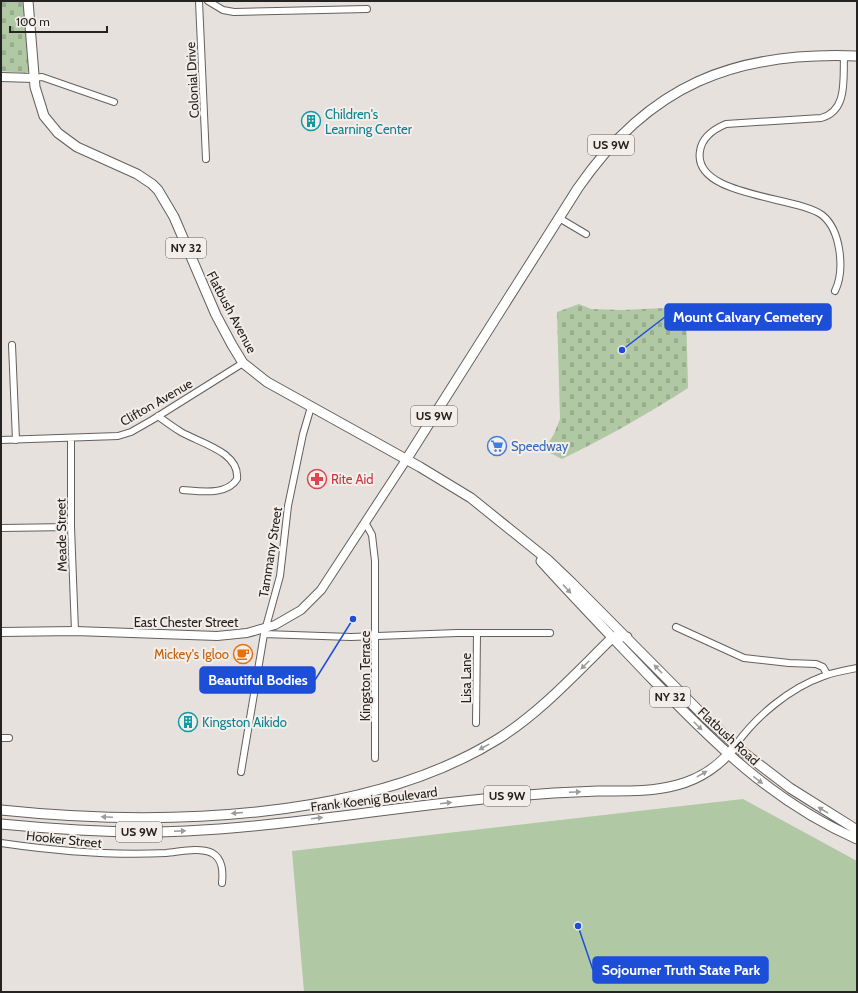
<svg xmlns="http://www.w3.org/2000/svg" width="858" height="993" viewBox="0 0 858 993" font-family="Cabin,sans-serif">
<defs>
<pattern id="cemetery-stones" width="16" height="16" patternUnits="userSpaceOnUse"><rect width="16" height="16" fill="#b1c8a5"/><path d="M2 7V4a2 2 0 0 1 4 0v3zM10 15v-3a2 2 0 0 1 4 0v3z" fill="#98ac8e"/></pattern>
</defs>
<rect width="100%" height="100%" fill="#e7e1dd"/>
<path fill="url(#cemetery-stones)" d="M1 1H23L29 71 25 73 1 71Z
M579 304 591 309 622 310 686 307 688 388C648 414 605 438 562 459L544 450 554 434 560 419 557 312Z"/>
<path fill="#b1c8a5" d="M743 799 857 861V992H304L292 851Z"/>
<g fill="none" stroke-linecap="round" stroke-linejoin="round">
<g stroke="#65605d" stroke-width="8">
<path id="street" d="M199 1 206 159
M208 1 223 10 234 12 367 9
M34 78 42 77 114 102
M559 218 586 234
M835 291C845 270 841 230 822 215 797 196 692 197 700 151 702 137 714 129 726 124L821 118C848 111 843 79 844 56
M12 345 16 440
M158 416C166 422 173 427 181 432 200 443 240 452 237 479 227 496 199 491 183 490
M71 439V527L75 631
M1 440 118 436 131 432 152 420 243 363
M366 524 372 535 375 561V758
M1 528 71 527
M676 627 744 658 789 663 816 664 823 667 827 674
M264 634 351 637 457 633H550
M476 723 477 633
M1 738H9
M735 746C756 716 790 688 824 676 834 672 846 670 857 668
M241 772 264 634 280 576 288 506 303 434 311 407
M1 843C56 851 110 856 166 853 179 852 199 847 212 853 223 859 223 872 222 883"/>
</g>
<g stroke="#65605d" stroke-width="10">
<path id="secondary" d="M1 77 34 78
M1 632 75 631 217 636 247 633 275 625 301 610 321 590 406 460"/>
</g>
<g stroke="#65605d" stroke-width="11">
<path id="primary" d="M28 1 35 87 44 116 58 133 77 147 137 174 152 184 158 190 174 217 216 315 232 345 243 363 267 382 420 467 471 498 548 560 572 583 706 718 743 752 790 788 857 830
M406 460 578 188C649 85 734 51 857 56
M541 561C578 602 616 641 653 680 715 744 774 803 857 839
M1 810C155 826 363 823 498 739 541 712 576 673 612 638L617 636 627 637
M1 824C63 830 124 834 186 831 292 826 398 806 504 797 536 794 567 792 598 791 625 791 652 792 677 785 700 779 721 765 735 746"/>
</g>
<use href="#street" stroke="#fff" stroke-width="6"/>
<use href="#secondary" stroke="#fff" stroke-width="8"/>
<use href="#primary" stroke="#fff" stroke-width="9"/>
</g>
<defs><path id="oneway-solid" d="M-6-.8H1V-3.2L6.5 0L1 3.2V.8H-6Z"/></defs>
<g fill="#9d9c9c">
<use href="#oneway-solid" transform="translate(567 589) rotate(47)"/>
<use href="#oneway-solid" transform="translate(585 665) rotate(135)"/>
<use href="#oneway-solid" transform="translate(658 669) rotate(-134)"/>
<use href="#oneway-solid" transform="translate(698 726) rotate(45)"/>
<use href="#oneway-solid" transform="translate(484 747) rotate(151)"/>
<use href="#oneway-solid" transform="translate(702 774) rotate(-29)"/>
<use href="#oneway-solid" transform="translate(758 780) rotate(37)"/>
<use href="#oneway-solid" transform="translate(575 792) rotate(-2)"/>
<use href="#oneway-solid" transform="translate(446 803) rotate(-7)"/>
<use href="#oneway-solid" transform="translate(823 810) rotate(-149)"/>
<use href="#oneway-solid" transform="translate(237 813) rotate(175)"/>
<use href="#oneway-solid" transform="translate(107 817) rotate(-178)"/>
<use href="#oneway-solid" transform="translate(317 818) rotate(-7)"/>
<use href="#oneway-solid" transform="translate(180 831) rotate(-2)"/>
</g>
<defs>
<g id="building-ring" transform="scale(1)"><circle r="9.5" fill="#f4eeea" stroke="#0f9aa8" stroke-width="1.5"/><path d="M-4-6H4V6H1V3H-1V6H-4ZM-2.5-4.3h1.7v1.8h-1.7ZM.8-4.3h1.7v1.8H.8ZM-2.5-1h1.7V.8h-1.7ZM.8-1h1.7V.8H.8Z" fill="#0f9aa8"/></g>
<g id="supermarket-ring" transform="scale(1)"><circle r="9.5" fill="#f4eeea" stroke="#3f7fe0" stroke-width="1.5"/><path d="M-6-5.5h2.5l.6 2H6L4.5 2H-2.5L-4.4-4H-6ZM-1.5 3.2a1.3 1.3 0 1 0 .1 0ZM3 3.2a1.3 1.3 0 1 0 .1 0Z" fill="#3f7fe0"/></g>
<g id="pharmacy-ring" transform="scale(1)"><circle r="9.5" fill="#f4eeea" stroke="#e0444e" stroke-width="1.5"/><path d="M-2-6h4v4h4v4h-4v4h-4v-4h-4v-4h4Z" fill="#e0444e"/></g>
<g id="cafe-ring" transform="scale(1)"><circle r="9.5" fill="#f4eeea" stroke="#e8710a" stroke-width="1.5"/><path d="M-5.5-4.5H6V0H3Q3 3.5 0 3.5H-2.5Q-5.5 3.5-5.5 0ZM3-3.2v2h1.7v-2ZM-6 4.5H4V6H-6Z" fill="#e8710a"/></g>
</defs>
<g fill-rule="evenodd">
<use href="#building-ring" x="311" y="121"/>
<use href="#supermarket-ring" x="497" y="446"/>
<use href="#pharmacy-ring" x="317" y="479"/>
<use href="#cafe-ring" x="243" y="654"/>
<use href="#building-ring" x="188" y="722"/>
</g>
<g text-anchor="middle" stroke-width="4" stroke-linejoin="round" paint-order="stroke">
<g fill="#f4eeea" stroke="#63605e" stroke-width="1">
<rect x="588" y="135" width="46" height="20" rx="3"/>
<rect x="166" y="238" width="40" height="20" rx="3"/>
<rect x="411" y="406" width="46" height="20" rx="3"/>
<rect x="650" y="687" width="40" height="20" rx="3"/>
<rect x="484" y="786" width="46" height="20" rx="3"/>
<rect x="116" y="822" width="46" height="20" rx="3"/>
</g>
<g font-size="12" font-weight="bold" fill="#252322">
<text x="611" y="149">US 9W</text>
<text x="186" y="252">NY 32</text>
<text x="434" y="420">US 9W</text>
<text x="670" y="701">NY 32</text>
<text x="507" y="800">US 9W</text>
<text x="139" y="836">US 9W</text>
</g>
<g font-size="13" fill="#252322" stroke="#f4eeea">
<text transform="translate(192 80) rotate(-93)" y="5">Colonial Drive</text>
<text transform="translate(232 312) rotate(62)" y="5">Flatbush Avenue</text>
<text transform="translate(156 402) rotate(-30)" y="5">Clifton Avenue</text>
<text transform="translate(61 535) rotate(-91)" y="5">Meade Street</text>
<text transform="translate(270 552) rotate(-81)" y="5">Tammany Street</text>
<text x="186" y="627">East Chester Street</text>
<text transform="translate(365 676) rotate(-90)" y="5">Kingston Terrace</text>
<text transform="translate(466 678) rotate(-90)" y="5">Lisa Lane</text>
<text transform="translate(729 736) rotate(43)" y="5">Flatbush Road</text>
<text transform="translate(374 799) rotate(-7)" y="5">Frank Koenig Boulevard</text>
<text transform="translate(64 839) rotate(6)" y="5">Hooker Street</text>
</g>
<g font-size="13" fill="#0d838f" stroke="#f4eeea" text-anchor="start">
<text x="325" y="119">Children's<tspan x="325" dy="15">Learning Center</tspan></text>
<text x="202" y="727">Kingston Aikido</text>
</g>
<g font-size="13" fill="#366cbe" stroke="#f4eeea" text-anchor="start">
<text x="511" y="451">Speedway</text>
</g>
<g font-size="13" fill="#be3a42" stroke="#f4eeea" text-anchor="start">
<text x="331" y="484">Rite Aid</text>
</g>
<g font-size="13" fill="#c56008" stroke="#f4eeea" text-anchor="end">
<text x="229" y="659">Mickey's Igloo</text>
</g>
</g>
<path fill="none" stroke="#1d4ed8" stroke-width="1.5" d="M622 350L665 317M353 619L315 680M578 926L593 970"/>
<g fill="#1d4ed8" stroke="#f4eeea" stroke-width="1.5">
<circle cx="622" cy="350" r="4"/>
<circle cx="353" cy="619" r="4"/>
<circle cx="578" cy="926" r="4"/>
</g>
<g fill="#1d4ed8" stroke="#1d4ed8" stroke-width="1.5">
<rect x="665" y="304" width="166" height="26" rx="4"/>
<rect x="200" y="667" width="115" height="26" rx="4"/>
<rect x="593" y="957" width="175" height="26" rx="4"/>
</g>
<g font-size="14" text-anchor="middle" font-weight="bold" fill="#fff">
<text x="748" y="322">Mount Calvary Cemetery</text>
<text x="258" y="685">Beautiful Bodies</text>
<text x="681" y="975">Sojourner Truth State Park</text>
</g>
<rect width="858" height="993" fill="none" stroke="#252322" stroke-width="4"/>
<path d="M10 26v6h97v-6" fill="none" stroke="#252322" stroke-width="2"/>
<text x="16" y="26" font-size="12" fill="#252322" stroke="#f4eeea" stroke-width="3" paint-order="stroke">100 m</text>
</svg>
